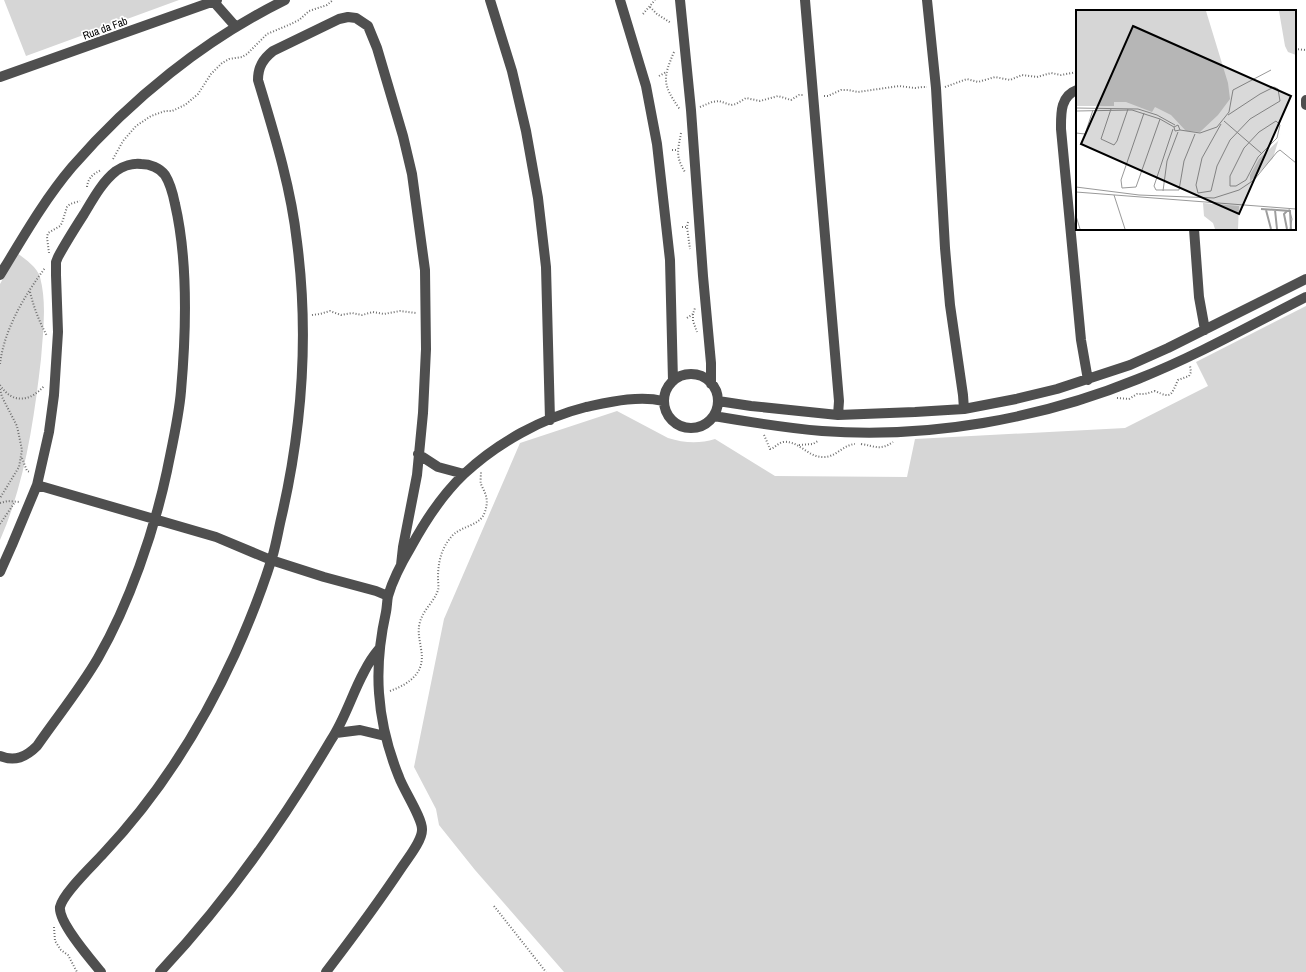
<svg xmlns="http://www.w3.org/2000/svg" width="1306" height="972" viewBox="0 0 1306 972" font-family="'Archivo Narrow',sans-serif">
<rect width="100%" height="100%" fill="#fff"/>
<path fill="#d6d6d6" d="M4 0H179L26 56Z
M17 253C25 259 37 267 40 277 47 303 43 332 41 359 34 420 25 483 0 540V284Z
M1306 306V972H564L475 870 439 825 436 809 414 767 444 619 520 443 617 411 668 438C684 443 699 444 715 439L775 476 907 477 915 439 1125 428 1208 386 1196 362Z"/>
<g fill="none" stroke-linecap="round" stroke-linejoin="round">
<path stroke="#717171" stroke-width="2" stroke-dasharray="1 2" stroke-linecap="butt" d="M650 7 657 14 671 23
M643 14 655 0
M1295 49 1306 50
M674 52C663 78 662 84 679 108L681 109
M659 76 666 72
M945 87 967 79 978 82 995 77 1010 80 1022 75 1037 77 1051 73 1061 75 1077 72
M824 96H828L841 90H848L858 92 899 86 915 88 922 87H927
M700 107 712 102 719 101 731 105 736 104 746 98 760 101 778 96 791 100 799 95H804
M681 133C678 150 675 156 685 172
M672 150H677
M113 159 123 141 136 126 151 116 165 111H172L185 105 198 94 211 74 222 63 229 59 242 57 247 54 267 34 291 24 299 20 309 11 327 5 333 0
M87 187C88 178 93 174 101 170
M688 222 687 227 690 249
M682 227H687
M49 253 47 237 48 233 60 226 62 223 67 207 70 204 80 201
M30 292C34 308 39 321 47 336
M693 314V321L697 332
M312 315 320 314 330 311 341 315 352 313 362 315 373 312 384 314 400 311 416 313
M687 318 693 314 695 308
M0 364C4 330 24 296 45 268
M0 385C12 404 30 402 44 386
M0 389 2 397 17 426 22 450 19 467 0 498
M1117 398 1129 399 1137 394H1145L1155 391C1172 399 1171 395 1178 380L1189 376 1191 372 1190 366
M764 435 770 449C775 448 778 443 783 442 799 440 808 458 824 457 836 457 843 445 855 444
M861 444C875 446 880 451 893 442
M799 445 813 444 818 441
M22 458 27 471 30 472
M0 503 8 501 20 502
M0 524 15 502
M390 691C409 684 426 673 421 649 420 640 417 632 420 622 423 610 434 602 438 590 439 587 438 582 438 578 438 563 441 548 452 536 461 526 479 526 484 514 487 507 488 500 485 493 484 490 482 487 481 484 480 481 481 476 481 472
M494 906 546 972
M54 927 55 941 61 950 68 955 77 972"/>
<path stroke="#4f4f4f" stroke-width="10" d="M490 0 512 71 526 131 538 198 546 267 550 420
M620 0 646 86 657 144 670 260 673 381
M680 0 691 110 703 276 711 363V384
M805 0 839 401 838 415
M927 0 936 88 945 248 950 305 963 395 964 409
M213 1 236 27
M0 77 217 0
M1077 90C1060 96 1061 114 1061 129L1081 340 1088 380
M1306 100V105
M1194 229 1199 297 1205 330
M0 275C22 239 44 200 72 167 131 99 204 40 285 0
M664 401a27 27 0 1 1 54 0a27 27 0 1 1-54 0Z
M718 401 751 406 838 415 915 412 964 409 1016 399 1057 389 1130 365 1168 348 1306 279
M714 416C749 422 785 428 822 431 928 439 1040 419 1138 379 1196 356 1251 325 1306 297
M418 454 438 467 464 474
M37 485 216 537 271 560 324 577 376 591 388 596
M0 572 12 545 37 485 49 432 54 395 58 332 56 275V262L58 257C66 242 75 228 84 214 93 199 102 182 116 171 123 166 133 163 141 164 150 164 160 168 165 175 170 183 173 194 175 204 188 260 186 334 181 391 179 416 172 446 167 471 154 532 129 604 98 658 80 689 57 717 37 746 26 757 15 762 0 756
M336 733 360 730 385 736
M101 972C91 960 58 922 60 907 63 893 93 865 103 854 158 796 202 726 235 654 249 623 262 590 272 558 276 545 278 532 281 519 302 429 309 335 297 242 291 187 274 133 258 80 258 67 263 59 273 51L339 19 348 17 356 18 368 26 377 48 403 136 412 174 425 270 426 349 423 413 417 475 403 547 401 565
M160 972C224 904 283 821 331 740 345 719 352 694 364 672 368 664 373 656 379 649
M326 972C352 938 378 903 402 867 408 858 422 841 422 830 423 819 403 789 399 777 388 750 381 722 379 693 377 665 380 639 386 612 387 607 387 601 388 596 393 579 402 562 411 547 425 521 442 495 464 474 497 443 542 418 586 407 610 402 639 395 663 401"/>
</g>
<g text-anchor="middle" stroke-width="3.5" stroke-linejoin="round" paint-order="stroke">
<g font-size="11" fill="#000" stroke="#fff">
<text transform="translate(105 28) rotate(-20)" y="4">Rua da Fab</text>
</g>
</g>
<g transform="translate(1076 10)">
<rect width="220" height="220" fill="#fff"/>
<path d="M0 1H130L152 73 154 89 142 105 124 122 110 121 95 105 79 97 76 102 50 92H38V96H0ZM203 1H220V45L212 42 209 36ZM205 122 197 148 174 172V165L183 149 202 131ZM127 193 163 196 162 219H139L137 213 128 206Z" fill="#d6d6d6"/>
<path fill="none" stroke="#9d9d9d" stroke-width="2" d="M185 199 214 201 215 219M190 200 195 219M199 200 201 219M211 201 208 204 211 219"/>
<path fill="none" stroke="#999" stroke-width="1" d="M0 98 62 99 81 105 99 115M35 99 25 129 38 135 41 131 52 99M0 101 56 100 84 109 98 117 99 121 104 120 102 115 98 117M68 103 45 170 46 178 60 177 84 109M148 111 185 143M200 111 204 115 201 128 182 147 170 170 160 176H154V166L168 138 183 122ZM145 114 126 148 120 175 122 183 135 181 141 156 154 130 174 109 204 91 202 79 198 77 184 84 152 105M97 119 78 176 80 180H103L108 151 119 124M104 120 124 123 141 117 153 102 157 80 195 60M0 123 9 124 17 100M201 142 204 140 220 153M0 177 63 185 138 188 163 180 178 170 201 142M87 181 91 151 102 122M0 182 220 199M38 185 49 219M213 199 216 209 214 219M0 206 4 219"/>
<path fill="#000" fill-opacity="0.15" stroke="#000" stroke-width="2" d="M57 16 215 86 163 204 5 134Z"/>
<rect width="220" height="220" fill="none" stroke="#000" stroke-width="2"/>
</g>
</svg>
